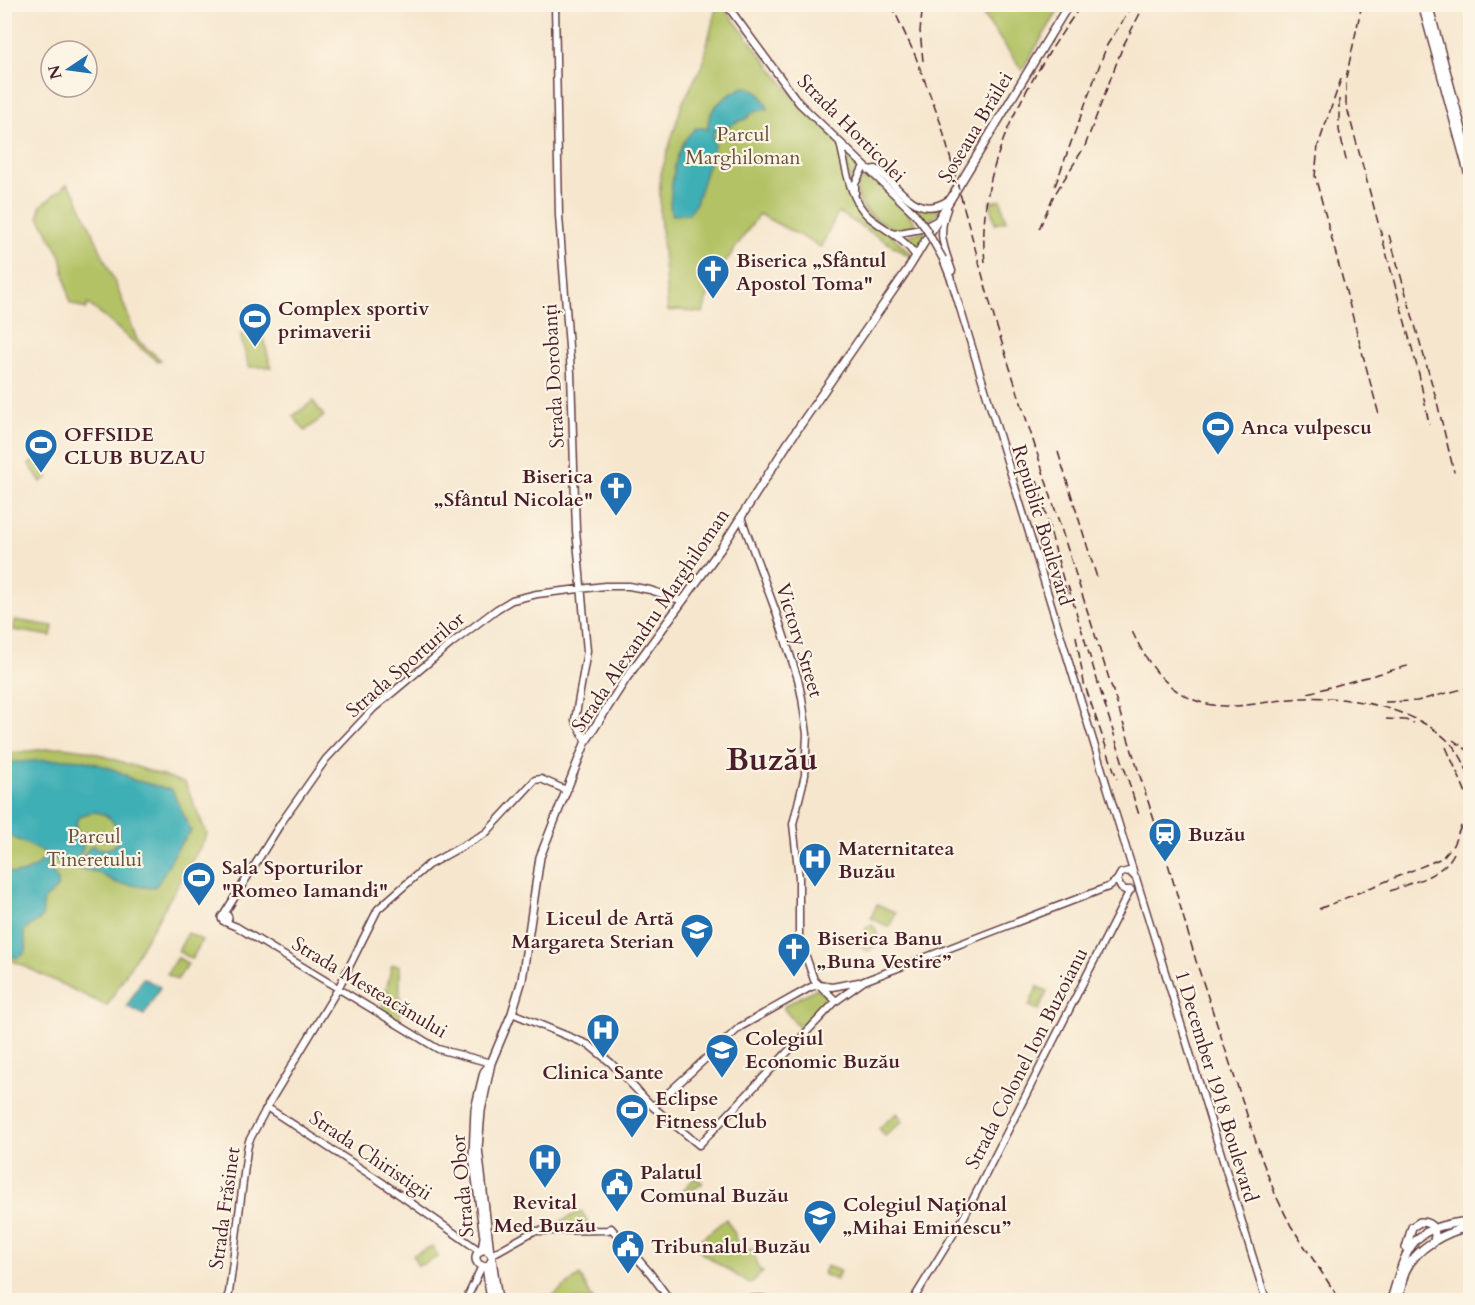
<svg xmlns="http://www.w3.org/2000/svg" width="1475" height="1305" viewBox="0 0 1475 1305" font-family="Cardo,serif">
<rect width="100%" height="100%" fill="#fcf5e5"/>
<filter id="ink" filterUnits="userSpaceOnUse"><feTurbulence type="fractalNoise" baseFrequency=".0167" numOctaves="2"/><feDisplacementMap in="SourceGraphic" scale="12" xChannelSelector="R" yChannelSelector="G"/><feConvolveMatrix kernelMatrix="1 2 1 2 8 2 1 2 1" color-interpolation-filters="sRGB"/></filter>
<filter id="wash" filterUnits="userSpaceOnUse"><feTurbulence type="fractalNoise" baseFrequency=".008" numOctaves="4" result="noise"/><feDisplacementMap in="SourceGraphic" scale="24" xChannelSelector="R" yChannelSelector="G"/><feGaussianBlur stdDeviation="1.35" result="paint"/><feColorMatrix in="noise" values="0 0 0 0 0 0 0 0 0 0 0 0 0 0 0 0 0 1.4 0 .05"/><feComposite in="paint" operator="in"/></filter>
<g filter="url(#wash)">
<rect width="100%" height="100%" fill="#f6e6ce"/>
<path fill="#b2c265" stroke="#7e7048" stroke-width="1.5" d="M717 5H722L799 103 840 142 859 205 911 253V257L838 212 821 247 759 214 711 283 703 313 679 310 668 311 660 215V177L682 104 702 65Z
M976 5H1062L1022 70Z
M846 154 861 169 852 185 845 155Z
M866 178C881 183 909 212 917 226L899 230C877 222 856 209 857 183Z
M67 184 76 195 120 294 137 340 161 360 158 361C133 344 112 322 88 304L86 309 70 303 61 256 39 217 40 207Z
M1001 200 1006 221 995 224 990 202Z
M908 205 930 209 943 206 935 216 926 223 917 211Z
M924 231 926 235 917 249 903 237Z
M261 329 271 367H249L240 335Z
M313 401 324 416 305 431 293 416Z
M42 456 49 466 43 470 48 477 41 482 29 464Z
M15 620 53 626 51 636 13 630Z
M62 747 86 750 185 783 207 835 107 1006 5 957 4 754Z
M877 904 896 913 889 927 871 918Z
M872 925 875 928 880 941 869 951 864 950 858 943 868 926Z
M188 933 202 940 192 959 178 951Z
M177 957 188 964 177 980 167 974Z
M392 965H398L400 968V1024L381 1012Z
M1037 987 1047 991 1039 1010 1029 1006Z
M815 989H819L830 999V1001L801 1030 784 1009V1006Z
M897 1113 903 1121 885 1136 879 1128Z
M695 1178 702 1182V1184L685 1194H682V1191Z
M581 1211 592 1227 555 1229 554 1225Z
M726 1219 735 1234V1239L740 1243 745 1242 747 1251 753 1249 759 1269 763 1272 750 1284 703 1254 699 1248 701 1239Z
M433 1246 438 1257 418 1266 413 1255Z
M826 1266 840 1271 836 1280 823 1274Z
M580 1275 593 1300H547Z"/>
<path fill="#3eafb5" stroke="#446770" stroke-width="1.5" d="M744 87C755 86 765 99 768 109L753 112 746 119 736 122 723 131H713L714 147 696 203 689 214 673 215C668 209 671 201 671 193 673 171 677 143 696 128H704L708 130C706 108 726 95 744 87Z
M64 759 83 760 107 767 120 772 133 780 172 790 191 831 179 846 157 885 151 888 117 883 97 872 80 869C79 861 86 850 92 846 137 864 117 792 78 818 71 834 82 832 83 845 84 851 75 862 70 864L51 858 47 860 46 866C62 883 63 884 44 900L42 918 24 930C22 942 35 952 16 958L5 951V870C17 879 38 869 45 856L44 852 5 834V763Z
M143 978 160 987 144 1015 127 1006Z"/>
</g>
<g filter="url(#ink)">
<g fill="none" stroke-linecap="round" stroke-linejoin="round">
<g stroke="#643d43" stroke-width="9">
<path id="secondary" d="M555 4 559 216 571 373 576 530 587 651 575 720 586 741
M726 4 799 103 915 214
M840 143C846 167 849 199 869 217 885 230 904 238 916 256
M868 170 876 169C900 186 917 223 950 199
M855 193V184L864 166
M947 209C937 235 944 247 952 271
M894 234 921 229 938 220
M943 259 952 282 1134 874
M741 517 776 612 798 679 802 698 807 734 805 775 793 824 799 878V936L814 980 836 1001
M1117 880 1121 888 1125 890H1131
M221.5 918a3.5 3.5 0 1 1 7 0a3.5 3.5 0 1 1-7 0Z
M223 916 281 823 326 759 374 708 452 643 497 609 512 600 537 594 605 586H629L650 590 683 601
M225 922 237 927 438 1049 491 1063
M512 1013 589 1045 611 1063 653 1107 699 1145 836 1001 864 981 1108 887 1117 880 1121 873 1129 871 1136 878 1266 1300
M268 1105 339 987 378 909 428 865 486 833 535 780 541 779 566 790
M653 1107 740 1027 811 987 819 985 832 987 859 982
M271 1110 380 1181 480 1251
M608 1230 611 1228 650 1273 670 1300
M491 1255 534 1231 608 1230
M226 1300 229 1293 247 1150 249 1141 266 1109
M466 1300 482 1266
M913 1300 964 1217 1130 890"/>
</g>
<g stroke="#643d43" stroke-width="10">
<path id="primary" d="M1422 4 1470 179
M1428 4 1470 159
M1406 1248 1412 1227 1420 1222C1433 1222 1438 1232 1433 1243
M482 1250 484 1237 473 1156 475 1109 484 1072 491 1063 512 1013 522 980 540 857 586 741 625 680 722 547 788 443 910 266 1069 4
M476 1258a8 8 0 1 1 16 0a8 8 0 1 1-16 0Z
M490 1253 478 1148 481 1111 491 1063
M492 1259 498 1300
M486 1266 491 1300
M737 1300 759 1299 769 1300
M1391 1300C1407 1247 1409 1227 1470 1221
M1398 1300C1401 1291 1402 1281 1405 1272 1415 1248 1447 1231 1470 1227"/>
</g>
<use href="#secondary" stroke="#fff" stroke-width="6"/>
<use href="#primary" stroke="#fff" stroke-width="7"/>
<path stroke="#4a1f2b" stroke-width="1.5" stroke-dasharray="9 4.5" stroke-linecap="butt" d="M891 4 915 55 941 124 995 321 1169 867 1196 961 1262 1160 1276 1196 1291 1226 1340 1300
M1362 4 1346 78V104L1419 374 1429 424
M923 61 920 31 923 4
M1341 79 1318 146 1315 176 1379 415
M1339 99V130L1347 164
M1055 186 1107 45 1134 4
M1039 229 1053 197 1085 146 1123 46 1145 4
M1389 235 1436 398 1454 472
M985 262C975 164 1028 81 1082 4
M1058 452 1098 581
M1037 481 1067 594
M1068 586 1139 815
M1132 631C1152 675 1181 709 1235 706 1257 705 1280 699 1302 698 1348 695 1419 709 1451 744 1461 754 1466 767 1470 780
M1076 636 1084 683 1117 779
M1308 693 1411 665
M1385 702 1417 701 1470 687
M1386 719 1405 720 1414 723
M1453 740 1470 752
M1446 747 1470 802
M1390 891C1412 882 1443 876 1454 853
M1319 909 1442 858 1453 845 1463 822"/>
<g stroke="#643d43" stroke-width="9" stroke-linecap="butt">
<path id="secondary-bridge" d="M915 214 926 229 943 259"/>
</g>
<use href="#secondary-bridge" stroke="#fff" stroke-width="6"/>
</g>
</g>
<defs>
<g id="church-pin" transform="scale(1.725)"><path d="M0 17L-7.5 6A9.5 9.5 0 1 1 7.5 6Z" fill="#1f6fb2" stroke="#fcf5e5"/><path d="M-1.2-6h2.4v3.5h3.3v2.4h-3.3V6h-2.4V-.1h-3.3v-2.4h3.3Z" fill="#fff"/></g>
<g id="stadium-pin" transform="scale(1.725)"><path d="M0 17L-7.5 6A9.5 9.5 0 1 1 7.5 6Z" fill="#1f6fb2" stroke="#fcf5e5"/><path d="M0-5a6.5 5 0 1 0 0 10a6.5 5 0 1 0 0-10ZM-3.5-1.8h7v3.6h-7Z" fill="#fff"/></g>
<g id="station-pin" transform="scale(1.725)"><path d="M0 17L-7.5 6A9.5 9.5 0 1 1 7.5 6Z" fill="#1f6fb2" stroke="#fcf5e5"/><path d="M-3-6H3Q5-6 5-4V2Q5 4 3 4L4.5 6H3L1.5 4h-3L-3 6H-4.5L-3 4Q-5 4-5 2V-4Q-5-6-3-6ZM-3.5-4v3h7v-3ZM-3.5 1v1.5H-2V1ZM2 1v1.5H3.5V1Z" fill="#fff"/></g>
<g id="hospital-pin" transform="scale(1.725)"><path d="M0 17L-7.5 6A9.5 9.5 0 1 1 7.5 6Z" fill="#1f6fb2" stroke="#fcf5e5"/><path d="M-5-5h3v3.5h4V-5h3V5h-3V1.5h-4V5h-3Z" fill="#fff"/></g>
<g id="university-pin" transform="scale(1.725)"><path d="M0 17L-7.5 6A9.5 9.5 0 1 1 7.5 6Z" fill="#1f6fb2" stroke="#fcf5e5"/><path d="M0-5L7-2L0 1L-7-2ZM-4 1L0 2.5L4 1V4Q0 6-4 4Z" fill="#fff"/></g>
<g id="civic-pin" transform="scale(1.725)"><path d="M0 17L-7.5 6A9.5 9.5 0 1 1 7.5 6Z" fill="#1f6fb2" stroke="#fcf5e5"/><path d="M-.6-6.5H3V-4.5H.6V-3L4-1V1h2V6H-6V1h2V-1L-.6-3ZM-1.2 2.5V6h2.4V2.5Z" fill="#fff"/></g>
</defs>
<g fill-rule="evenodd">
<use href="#church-pin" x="713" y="271"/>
<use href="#stadium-pin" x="255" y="319"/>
<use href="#stadium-pin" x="1218" y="427"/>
<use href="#stadium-pin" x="41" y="445"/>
<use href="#church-pin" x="616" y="488"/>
<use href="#station-pin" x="1165" y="834"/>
<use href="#hospital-pin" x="815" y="859"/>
<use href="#stadium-pin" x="199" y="878"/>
<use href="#university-pin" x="697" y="930"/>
<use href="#church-pin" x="794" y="949"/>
<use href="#hospital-pin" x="603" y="1030"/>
<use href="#university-pin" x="722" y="1050"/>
<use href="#stadium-pin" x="632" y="1110"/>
<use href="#hospital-pin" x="545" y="1160"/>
<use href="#civic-pin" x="617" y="1184"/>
<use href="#university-pin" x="820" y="1216"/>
<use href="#civic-pin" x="628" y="1246"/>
</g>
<g text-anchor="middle" stroke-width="4.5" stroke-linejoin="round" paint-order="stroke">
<g font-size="20" fill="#4a1f2b" stroke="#fcf5e5">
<text transform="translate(975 127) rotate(-59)" y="7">Șoseaua Brăilei</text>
<text transform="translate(852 128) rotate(45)" y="7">Strada Horticolei</text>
<text transform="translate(553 376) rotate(-93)" y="7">Strada Dorobanți</text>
<text transform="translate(1043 525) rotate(73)" y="7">Republic Boulevard</text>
<text transform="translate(650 620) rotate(-56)" y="7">Strada Alexandru Marghiloman</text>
<text transform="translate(800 640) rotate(73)" y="7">Victory Street</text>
<text transform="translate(405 664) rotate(-41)" y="7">Strada Sporturilor</text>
<text transform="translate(370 987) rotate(31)" y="7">Strada Mesteacănului</text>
<text transform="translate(1026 1058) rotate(-63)" y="7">Strada Colonel Ion Buzoianu</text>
<text transform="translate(1217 1086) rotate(73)" y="7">1 December 1918 Boulevard</text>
<text transform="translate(371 1155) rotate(34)" y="7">Strada Chiristigii</text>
<text transform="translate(462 1186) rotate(-95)" y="7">Strada Obor</text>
<text transform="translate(224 1208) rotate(-82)" y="7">Strada Frăsinet</text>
</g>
<g font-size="20" fill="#69503c" stroke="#fcf5e5">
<text x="743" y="141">Parcul<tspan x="743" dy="23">Marghiloman</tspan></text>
<text x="94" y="843">Parcul<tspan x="94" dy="23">Tineretului</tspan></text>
</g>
<g font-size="20" font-weight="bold" fill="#4a1f2b" stroke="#fcf5e5" text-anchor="start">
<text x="736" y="267">Biserica „Sfântul<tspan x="736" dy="23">Apostol Toma"</tspan></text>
<text x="278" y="315">Complex sportiv<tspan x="278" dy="23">primaverii</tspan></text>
<text x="1241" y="434">Anca vulpescu</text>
<text x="64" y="441">OFFSIDE<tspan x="64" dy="23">CLUB BUZAU</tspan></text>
<text x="593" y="483" text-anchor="end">Biserica<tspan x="593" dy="23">„Sfântul Nicolae"</tspan></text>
<text x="1188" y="841">Buzău</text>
<text x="838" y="855">Maternitatea<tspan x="838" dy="23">Buzău</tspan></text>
<text x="222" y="874">Sala Sporturilor<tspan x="222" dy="23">"Romeo Iamandi"</tspan></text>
<text x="674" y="925" text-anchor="end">Liceul de Artă<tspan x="674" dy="23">Margareta Sterian</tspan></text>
<text x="817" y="945">Biserica Banu<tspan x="817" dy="23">„Buna Vestire”</tspan></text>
<text x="745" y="1045">Colegiul<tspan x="745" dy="23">Economic Buzău</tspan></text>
<text x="603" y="1079" text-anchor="middle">Clinica Sante</text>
<text x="655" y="1105">Eclipse<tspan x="655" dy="23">Fitness Club</tspan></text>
<text x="640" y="1179">Palatul<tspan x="640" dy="23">Comunal Buzău</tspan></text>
<text x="545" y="1209" text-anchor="middle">Revital<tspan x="545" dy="23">Med Buzău</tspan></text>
<text x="843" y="1211">Colegiul Național<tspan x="843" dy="23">„Mihai Eminescu”</tspan></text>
<text x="651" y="1253">Tribunalul Buzău</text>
</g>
<g font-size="32" font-weight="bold" fill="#4a1f2b" stroke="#fcf5e5">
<text x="772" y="770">Buzău</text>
</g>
</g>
<rect width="1475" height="1305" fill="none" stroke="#fcf5e5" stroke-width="24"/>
<g transform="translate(69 69) rotate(257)"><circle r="28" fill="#fcf5e5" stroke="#b59f9b" stroke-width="1.5"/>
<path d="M0-4.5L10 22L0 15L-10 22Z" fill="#1f6fb2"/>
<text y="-9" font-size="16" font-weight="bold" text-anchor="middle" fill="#4a1f2b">N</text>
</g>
</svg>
